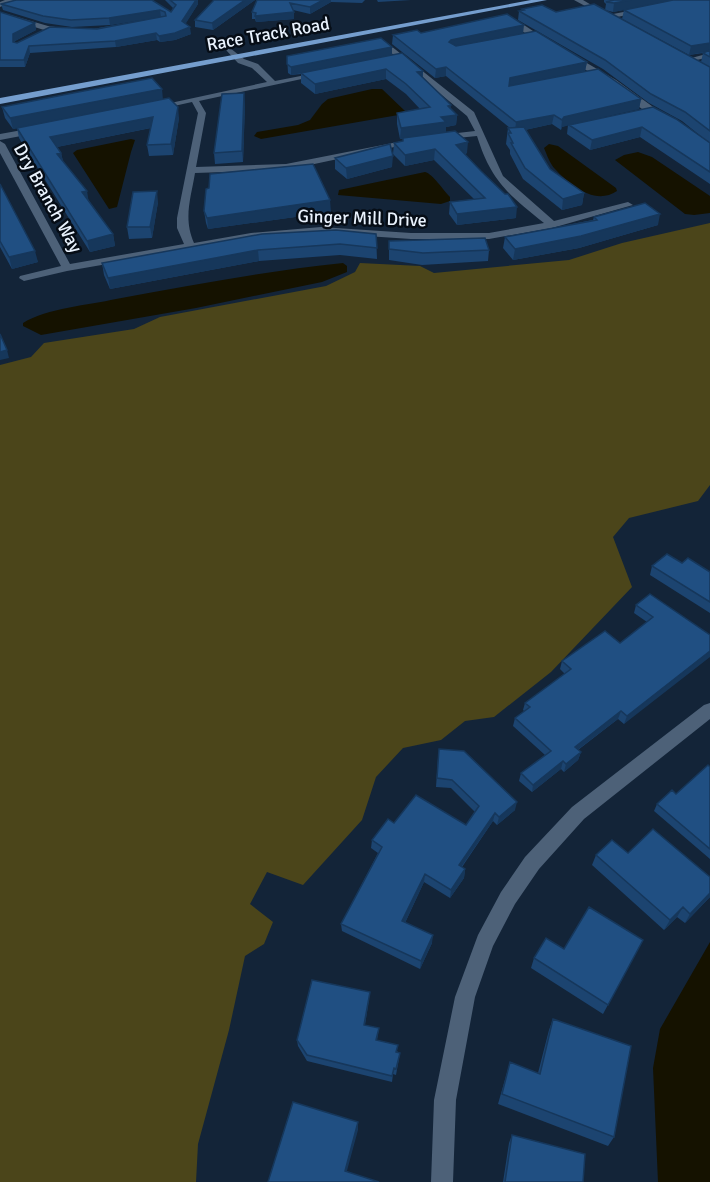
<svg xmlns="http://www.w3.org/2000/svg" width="710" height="1182" viewBox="0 0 710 1182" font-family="Signika,sans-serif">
<rect width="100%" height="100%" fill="#132438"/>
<path fill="#4b451a" d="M710 223V485L698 501 629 518 613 537 632 587 551 672 494 717 465 721 441 740 403 748 376 777 362 820 303 885 267 872 250 904 273 922 264 944 245 956 229 1030 198 1144 196 1182H0V365L31 357 44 343 134 329 160 317 326 286 355 272 360 263 420 266 434 273 569 260 622 243Z"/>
<path fill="#151200" d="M372 89H382L405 111 404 114 261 139 254 136 257 132 298 125 310 120 322 104 328 99Z
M131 139 135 140 131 152 117 207 109 209 73 153 77 150Z
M549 144 558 146 616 188 617 191C595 206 570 185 555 169 550 164 547 155 544 148Z
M638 152 652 157 710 196V213L694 215 685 214 615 160 624 155Z
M425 172C433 174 443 190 450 197V201L441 204 338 195 339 190Z
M343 263 347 266V272L322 282 196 308 41 335 23 326V323C47 308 89 305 116 299 192 285 266 271 343 263Z
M710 942V1182H658L653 1068 660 1029Z"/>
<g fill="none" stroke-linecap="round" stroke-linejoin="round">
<path fill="#4d6178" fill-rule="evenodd" d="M5 0H15L0 7V2Z
M574 0H583L608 15 644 8 648 10 609 19Z
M0 12 48 26 70 29 71 31 67 33 44 30 0 16Z
M512 19H515L551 43 544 45 509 23 508 21Z
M386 42 474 112 503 176 554 221 628 202 633 205 552 228 489 239H411L321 233 251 239 67 271 24 281 19 278 20 276 61 266 0 153V141L5 144 70 264 184 244 177 228V218L198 113 192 102 156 110 152 107 267 82 252 68 238 63 226 50 230 48 244 59 258 64 275 81 321 72 325 74 199 101 206 113 196 167 286 164 413 139 418 142 286 170 195 173C191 198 183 218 194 243L251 233 321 227 411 233H489L544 223C508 194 491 181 477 136L437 140V136L440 135 475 131 467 116 383 46 382 44Z
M710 53V57L688 62 684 60Z
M567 55H573L616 80 667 117 660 119 642 109 610 84 567 59Z
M39 127 42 128V132L0 140V134Z
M710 703V719L584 819 539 869 515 904 493 946 475 997 456 1100 453 1182H431L434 1100 455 997 478 935 501 892 525 857 572 807 704 705Z"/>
<path fill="#759ece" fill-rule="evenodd" d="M531 0H547L0 104V98Z"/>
</g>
<path fill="#1c4470" d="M152 0 171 12 173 8 165 0H198V4L185 24 191 34 175 40 160 42 157 40 116 47 30 53 25 67H0V12L35 23 36 30 15 41V42L17 43 158 17 110 25 72 27 45 23 3 10 1 4Z
M214 0H255L213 30 195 27V20Z
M257 0H365L362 3 331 2 310 14 293 10 294 19 256 22 255 19H252V12Z
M377 0H411L378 2Z
M604 0H710V67L701 62 703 53 689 55 622 19 624 10 639 7 613 12 605 10 710 67V184L640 137 590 150 567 134 568 125 562 127 561 130 552 124 525 130 550 169 584 193 582 205 562 210 523 179 510 154V150L506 144 508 128H510L446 76 435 78 392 44 393 35 421 33 523 34 587 62 585 71 641 99 639 109 602 117 708 142 682 121 649 103 603 69 518 20 519 11H522V9L556 12 605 10 606 4 604 2Z
M392 47V55L423 71V77L457 115 456 125 446 127V132L467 153 465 154 516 218 457 225 449 214 450 202 474 199 434 160 405 166 393 154 394 143 403 141V139H400L397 124V113L420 109 406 94 386 79 315 94 301 83V74L291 75 288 73 287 56Z
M163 99 179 118 173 155 149 156 147 145 151 128 57 147 61 153 63 162 89 201 113 234 115 246 90 252 19 138 17 128 13 129 5 118 2 107Z
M245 104 243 162 215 164 214 153Z
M335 158 392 167 347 179 335 169Z
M0 184 38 262 12 269 0 247Z
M158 202 152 238 129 239 127 227Z
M204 211 331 212 208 229 206 223Z
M594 217 658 225 579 248 513 260 503 248 505 237 593 220Z
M376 234 377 259 340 255 259 261 110 289 104 275 102 263Z
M389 241 489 250 488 261 422 265 389 260Z
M682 563 710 572V613L650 575 652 566Z
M636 605 710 635 624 724 618 719 578 750 581 752 578 760 564 772 561 769 532 792 519 781 521 773 545 755 513 726 515 718 524 711 523 710 525 703 565 674 560 669 562 661 620 643 647 622 634 613Z
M438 758 515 810 497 825 493 821 462 867 465 869 464 878 450 898 424 882 405 923 432 943 420 969 342 931 341 924 378 853 371 848 372 840 394 823 466 825 475 812 451 788 436 787Z
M710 767V859L654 811 657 804 676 794Z
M628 853 710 877V897L685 923 677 917 664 930 592 865 596 855Z
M643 940 603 1014 531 968 534 958 564 949Z
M369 999 365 1025 379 1028 377 1040 400 1053 396 1075 393 1074 392 1082 307 1061 298 1046 297 1040Z
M553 1019 614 1137 608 1146 498 1104 510 1062 538 1073 549 1030Z
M512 1135 583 1182H503L509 1143Z"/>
<path fill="#16375b" d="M196 0H198V4L183 28 182 21Z
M245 0H255L213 30 212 23Z
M323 0H331V2L310 14V7Z
M631 0H677L613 12 614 3Z
M160 10 161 17 110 25 109 18Z
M294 12V19L256 22 255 16Z
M35 23 36 30 15 41 14 49 13 42V34Z
M524 25 523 34 451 49 449 42 451 40Z
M190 27 191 34 175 40 160 42 159 36Z
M156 33 157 40 116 47 115 41Z
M710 43V51L689 55 691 46Z
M29 46 30 53 25 67 24 60Z
M392 47V56L291 75V67Z
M587 62 585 71 509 88 510 78Z
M446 67V76L435 78 436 69Z
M386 69V79L315 94V84Z
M423 71 422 81 417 72Z
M162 89 163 100 13 129 10 118Z
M244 93 245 104 243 162 242 151Z
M641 99 639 109 562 127 561 130 562 120 564 117Z
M451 105 450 116 457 115 456 125 446 127V133L400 139 401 128 441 117 448 106Z
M178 107 179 118 173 155 171 144Z
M554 115 552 124 515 132 516 122Z
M153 117 155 127 52 148 50 137Z
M642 127 640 137 590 150 592 140Z
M468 142 467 153 456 156V145Z
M435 149 434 160 405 166V155Z
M61 153 64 164 57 154Z
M393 156 392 167 347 179 346 168Z
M87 191 89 203 82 192Z
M157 191 158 202 152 238 150 227Z
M584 193 582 205 562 210 563 199Z
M330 200 331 212 208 229 207 218Z
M517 207 516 218 457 225V214Z
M660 214 658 225 579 248 513 260 515 249Z
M113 234 115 246 90 252 87 241Z
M258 250 259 261 110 289 108 278Z
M35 251 38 262 12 269 9 257Z
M7 350 9 358 0 360V352Z
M710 651V657L624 724 627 716Z
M621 711 618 719 572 754 575 747Z
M581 752 578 760 564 772 566 764Z
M563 761 561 769 532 792 533 785Z
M517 802 515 810 497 825 499 817Z
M495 813 493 821 457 873 459 865Z
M465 869 464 878 450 898 451 890Z
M425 874 424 882 402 929V921Z
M710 893V897L685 923 690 914Z
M683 907 677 917 664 930 670 920Z
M433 935 432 943 420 969 421 961Z
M358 1122V1130L345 1178V1171Z"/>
<path fill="#204f82" stroke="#16375b" stroke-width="1.5" d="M16 0H152L171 12 176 5 170 0H196L182 21 190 27 175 33 159 36 156 33 115 41 29 46 24 60H0V12L35 23 13 34V42L17 43 50 27 97 29 166 16 165 12 160 10 109 18 71 20 43 16 1 4Z
M214 0H245L212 23 195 20Z
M257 0H323L310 7 290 3 294 12 255 16 256 13 252 12Z
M614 0H631L614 3 606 2Z
M673 0H710V43L691 46 624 10Z
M594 4 710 67V131L685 112 651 94 605 60 519 11 524 10 522 9 542 5 556 12Z
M507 14 524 25 451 40 449 42 456 46 536 31 587 62 510 78 509 86 598 69 641 99 564 117 562 120 554 115 516 122 446 67 436 69 393 35 417 30 421 33Z
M381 38 392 47 291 67 287 64V56Z
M710 50V57L703 53Z
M402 53 423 71 417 72 443 97 451 105 448 106 457 115 441 117 446 122 401 128 397 113 430 107 406 84 386 69 315 84 301 73Z
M152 78 162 89 10 118 2 107 73 93Z
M244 93 242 151 214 153 222 94Z
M169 98 178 107 171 144 147 145 153 117 50 137 61 153 57 154 87 191 82 192 113 234 87 241 17 128Z
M653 107 676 119 710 143V172L642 127 592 140 569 125Z
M524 127 550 169 584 193 563 199 525 168 511 143H513L508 133H511L508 128Z
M455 131 468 142 456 145 481 171 505 194H508L517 207 457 214 450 202 485 198 435 149 405 155 394 143 403 141V138Z
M390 144 393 156 346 168 335 158Z
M313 164 330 200 207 218 204 211 206 189 209 188 210 174Z
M0 184 35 251 9 257 0 241Z
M157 191 150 227H127L133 192Z
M645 203 660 214 581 236 515 249 505 237 597 220 594 217Z
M336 230 376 234 377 248 340 244 258 250 108 278 102 263 262 234Z
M485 238 489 250 423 253 389 249V241Z
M0 334 7 350 0 352Z
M667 554 682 563 688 558 710 572V602L652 566Z
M650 594 710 635V651L627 716 621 711 575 747 581 752 566 764 563 761 533 785 521 773 551 751 515 718 530 707 525 703 571 669 562 661 605 631 620 643 653 617 636 605Z
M439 749 464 751 517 802 499 817 495 813 459 865 465 869 451 890 425 874 402 921 433 935 421 961 341 924 382 847 372 840 388 819 394 823 416 795 466 825 479 806 452 780 437 778Z
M708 765 710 767V849L657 804 672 790 676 794Z
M653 829 710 877V893L690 914 683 907 670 920 596 855 612 840 628 853Z
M589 907 643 940 608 1005 534 958 546 938 564 949Z
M312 980 370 992 364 1025 379 1028 376 1040 398 1045 396 1052 400 1053 396 1069 394 1068 392 1076 307 1055 297 1040Z
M553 1019 631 1046 614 1137 502 1094 510 1062 540 1074Z
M293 1102 358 1122 345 1171 379 1182H268Z
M512 1135 585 1154 583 1182H505Z"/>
<g text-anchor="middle" stroke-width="5" stroke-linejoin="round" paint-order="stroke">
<g font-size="18" fill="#eaf3fe" stroke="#060d16">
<text transform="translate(268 34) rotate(-10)" y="6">Race Track Road</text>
<text transform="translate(48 198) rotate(61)" y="6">Dry Branch Way</text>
<text transform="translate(362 218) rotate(2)" y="6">Ginger Mill Drive</text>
</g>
</g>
</svg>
